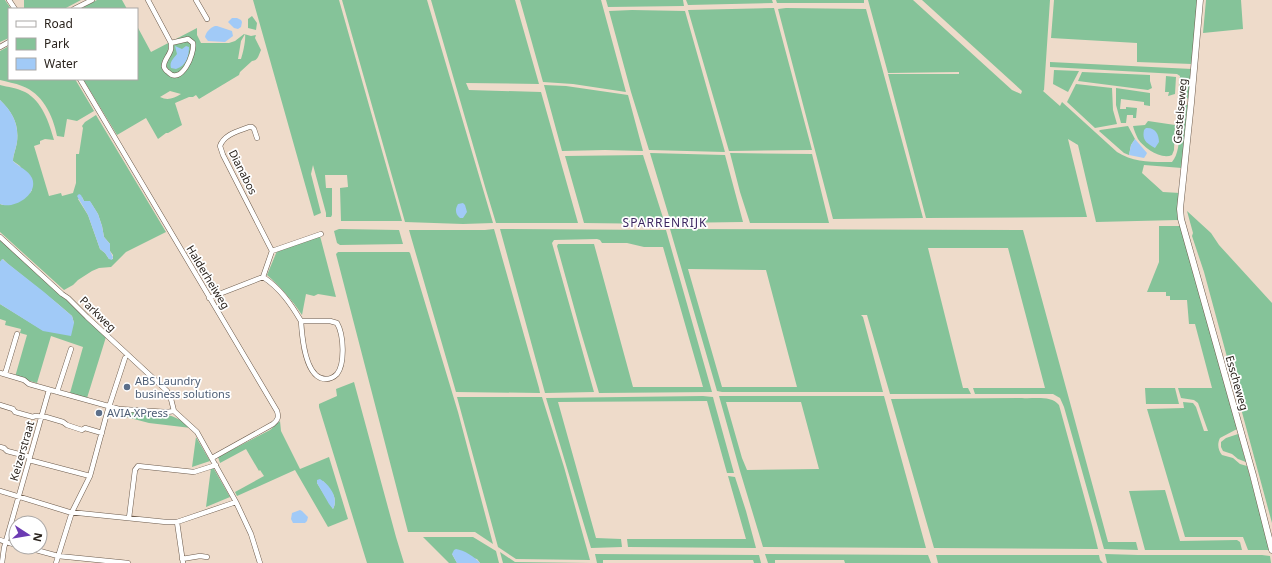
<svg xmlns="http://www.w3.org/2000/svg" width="1272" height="563" viewBox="0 0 1272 563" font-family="'Noto Sans',sans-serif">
<rect width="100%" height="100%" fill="#eedbca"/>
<path fill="#85c399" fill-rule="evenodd" d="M0 0H5L11 9H9V38L0 42Z
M24 0H81L64 9H24Z
M97 0H122L127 9H80Z
M253 0H339L402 221H341L340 188 348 187 347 175H325L326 188H332V215L331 217H326V213L313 165 311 174 321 213 314 216Z
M342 0H427L493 223 463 224 405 222Z
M431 0H515L539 84 466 83 469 90 541 92 578 223H496L486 190Z
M520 0H601L626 92 573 84 543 82Z
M606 0H683L684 6 608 7Z
M686 0H772L773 3 688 5Z
M776 0H864V3H777Z
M868 0H913L1012 90 1021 94 1022 91 922 0H1050L1044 90 1043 91 1060 106 1062 102 1117 152C1134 163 1153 162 1172 162 1182 150 1179 125 1179 110L1182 105H1189L1182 168 1144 165 1142 173 1163 192 1180 193 1178 220 1096 222 1078 145 1068 139 1087 217 926 218 888 74H959V72L888 73Z
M1054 0H1199L1192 64 1137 62V43L1051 38Z
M1206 0H1241L1243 29 1203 33Z
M774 8 812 150 729 151 688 10Z
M786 8 866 9 923 218 833 219 778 9Z
M632 10 685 11 725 152 649 150 631 92 609 11Z
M252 16 257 23 256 30 248 28V19Z
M137 26 151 52 197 28V35L201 43H229L235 41 244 34 251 36 256 35 255 38 261 50C259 54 258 61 252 61L240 72 239 75 199 99 196 95 193 97H189L175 103 182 125 168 133H166L158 139 146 118 117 135 83 79H137ZM245 34C246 40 243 53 241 59H238L241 41ZM170 91 181 94C174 98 168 101 160 97Z
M9 46V79H75L94 111 77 121 67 119 64 137 57 136C53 115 42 93 22 86 15 83 7 82 0 80V51Z
M1050 62 1192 69 1189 99 1180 96 1179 89 1180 76 1177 74 1050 67Z
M1054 70 1079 71 1068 92 1053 84Z
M1082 72 1150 75V81L1152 88 1148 90 1078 81Z
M1166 76 1176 77 1175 94 1168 96 1169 92H1165Z
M1076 84 1112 88 1113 110 1117 124 1095 128 1067 102Z
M0 85C8 87 17 88 25 92 42 101 49 122 54 140L45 139 40 141V144L34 146 49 196 61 193 62 196 73 193 76 183V154H79L83 128 82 126 85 122 96 115 166 232 126 252 111 267 99 268 92 271 78 280 73 285 64 290 0 232V204L3 205 30 193 32 190 20 166 13 161C13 155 16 149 17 142 19 124 13 113 0 100ZM82 197 84 201H89L91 203 98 214 102 226 104 237 110 244V251L113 255V259H109L105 253 100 249 88 215 78 199Z
M544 85 566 86 628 95 643 151 605 150 562 151Z
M1116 88 1150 93V106L1144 105V102L1121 99 1120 109H1126V107L1137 108 1136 118H1133V115H1127L1126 123H1121L1116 105Z
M1148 121 1175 125 1174 150 1172 155C1161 160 1144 148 1138 139 1136 135 1134 130 1133 126L1145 125Z
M1128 126 1135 139 1131 145 1129 155 1124 153 1099 131 1100 130Z
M650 153 725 155 743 222 671 223Z
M730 153 812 154 829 223H750L740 192Z
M643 155 665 224 584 223 565 156Z
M1187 211 1211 233 1219 245 1272 303V523L1204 272 1192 236 1193 233Z
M1159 226H1180L1237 429 1220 438C1217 444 1218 450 1222 455L1233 458 1240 464 1247 466 1268 541 1270 550H1248L1243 537H1185L1147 409 1184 408 1183 402 1193 403 1196 407 1204 431H1208L1198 403 1194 400 1181 398 1178 388H1212L1195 324H1189L1187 300H1170V296H1166V292H1147L1159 262Z
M339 229 399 230 403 244 340 245 337 243 334 231Z
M494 229 539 388 540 393 456 392 409 230H485Z
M500 229 666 230 712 392 599 393 580 329 557 246 558 244H594L633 387H703L663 247H644L627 243H602L600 240 597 239 554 240 552 243 594 392 545 393Z
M670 229 1023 230 1108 542H1136L1138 550 1104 549 1064 407 1060 398 1053 394H975L973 388H1045L1008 248H928L963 388H968L971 394H890L867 315H861L863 317 883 392H722L717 391ZM688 269 766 270 797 387H722Z
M320 236 336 297 318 294 314 296 306 294 302 315C292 300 281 287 267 275L277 251Z
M0 238 106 337 87 398 70 393 83 347 51 336 37 383 15 377 27 335 20 333 21 329 5 325 6 321 0 319V304L44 331 74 323 72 316 58 304 8 264 3 259 0 262Z
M338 252H409L410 253 458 412 493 544 475 532H408L336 254Z
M354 382 396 537 404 563H367L319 407V404L337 396 336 389Z
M1145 388H1175L1179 404H1146Z
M703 396 713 397 714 401 734 473H727L707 401 558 402 596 538 621 539 622 547 591 548 546 398Z
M719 396H884L926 548 763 547 740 471ZM726 402H801L819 469 747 470 742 458Z
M457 397H542L564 467 590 560 516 559 498 547Z
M1022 398C1034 399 1051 395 1059 405L1092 525 1098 549 934 548 891 399Z
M112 409 165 414C175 417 183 420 191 428L149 423 111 413Z
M280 421 281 431 300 469 329 457 348 519 328 527 295 470 237 496 235 492 264 476 260 470 259 471 246 449 220 463 218 457 270 430ZM323 481C330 489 339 498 333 509L317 483Z
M1238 434 1246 462 1238 459 1232 454 1223 451 1221 447V442L1226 438Z
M196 437 210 461 192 467Z
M211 468 214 469 230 497 206 507Z
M728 476 735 477 746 511 756 548 628 547 627 539H746Z
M1165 490 1180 541 1237 540 1240 542 1242 550H1145L1129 491Z
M423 537H473L496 551 499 563H480L477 559 452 554 457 563H449Z
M500 552 515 562 590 563H503Z
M595 554 759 555 761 563H754L753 560H603V563H597Z
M765 554 928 555 931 563H845L844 560H775V563H768Z
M1105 554 1138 555H1262L1270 556 1271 563H1107Z
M936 555H1099L1100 560 1103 563H938Z"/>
<path fill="#a1caf7" d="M232 18H237L241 20 242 22 241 27 238 29 234 28 228 22Z
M215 26H217L232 31 233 36 225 42 208 41 205 37C206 32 210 28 215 26Z
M175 46 182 49 186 46 189 47C189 57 186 66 176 69L171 68C169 62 174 58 177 54Z
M0 100C13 112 19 125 17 142 16 149 13 155 13 161 19 167 28 170 32 178 39 194 14 210 0 204Z
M1146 128C1155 127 1159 134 1159 142L1155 148C1146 143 1142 140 1144 130Z
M1135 139 1147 153 1146 155 1144 158 1129 155 1131 145Z
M79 194 81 195 84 201H90L98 214 102 226 104 237 110 244V251L113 257 112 260 109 259 105 253 100 249 88 215 77 196Z
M463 203 465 205 467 212 463 218H460C455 214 455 209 458 204Z
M2 259 44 292 72 316 74 323 71 336 43 331 0 304V262Z
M320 479C330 485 339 498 333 509L329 504 317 483V480Z
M300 510 302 511 308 517 307 521 305 523H293L291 519 292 513Z
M456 549C464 550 475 557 480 563H457L452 554 454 550Z"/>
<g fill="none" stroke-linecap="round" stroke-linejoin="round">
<g stroke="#6c5b4c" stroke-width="5.5">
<path id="street" d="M9 0 15 9
M148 0 171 43C171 45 171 47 171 49 170 55 163 61 164 67 164 68 167 72 168 72 181 86 195 54 193 43L188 39 171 43
M196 0 207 19
M74 9 92 0
M0 47 9 42
M80 79 277 411C279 417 278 420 273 424L212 458
M257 138 254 129 252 127H249C239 131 224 134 220 146L223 155 272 251
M0 237 62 294 68 298 87 317 167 391 171 399 174 411 197 432 236 502 251 534 260 563
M263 277C280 288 291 304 301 321H330L337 323C344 335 345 364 337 374 334 377 330 379 326 379 305 379 302 337 301 321
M209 298 263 277 272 251 321 234
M0 373 24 380 29 384 119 409 167 412 174 411
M5 374 17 334
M57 392 71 349
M0 405 13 409 15 412 33 417 35 416 46 417 63 422 67 425 82 430 85 428 102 433
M0 447 4 448 7 451 30 457
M29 460 90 476
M0 491 69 512 166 522H177L236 502
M129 518 135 470 138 466 194 472 216 465
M177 522 183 563
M0 540 16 545
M25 547 58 556 128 563
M182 559 200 556 207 557
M2 563 4 548 49 390
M56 563 72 512 90 476 107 413 125 358"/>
</g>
<g stroke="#6c5b4c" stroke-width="7">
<path id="secondary" d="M1200 0 1191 103 1180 209 1181 219 1253 475 1272 550"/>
</g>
<use href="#street" stroke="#fff" stroke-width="4.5"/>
<use href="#secondary" stroke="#fff" stroke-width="6"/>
</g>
<g fill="#5c6f8a" stroke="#fff" stroke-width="1.5">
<circle cx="127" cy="387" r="4"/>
<circle cx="99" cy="413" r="4"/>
</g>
<g text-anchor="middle" stroke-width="3.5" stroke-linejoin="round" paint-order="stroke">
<g font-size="11" fill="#2a231d" stroke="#fff">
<text transform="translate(1180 111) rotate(-85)" y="4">Gestelseweg</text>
<text transform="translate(243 172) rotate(63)" y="4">Dianabos</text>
<text transform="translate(208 277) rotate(59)" y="4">Halderheiweg</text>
<text transform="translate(98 314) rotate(44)" y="4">Parkweg</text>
<text transform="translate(1237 383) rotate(74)" y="4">Esscheweg</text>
<text transform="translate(22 451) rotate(-74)" y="4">Keizerstraat</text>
</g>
<g font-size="11" fill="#4e5e75" stroke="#fff" text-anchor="start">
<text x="135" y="385">ABS Laundry<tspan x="135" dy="13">business solutions</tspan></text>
<text x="107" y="417">AVIA XPress</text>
</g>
<g font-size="12" letter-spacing="1" fill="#3d2761" stroke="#fff">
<text x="665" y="227">SPARRENRIJK</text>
</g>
</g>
<rect x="8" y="8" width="130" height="72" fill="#ffffff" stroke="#aaa7a5"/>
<rect x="16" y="21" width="20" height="6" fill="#ffffff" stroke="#aaa7a5"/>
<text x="44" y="28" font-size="12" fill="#2a231d">Road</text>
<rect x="16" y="38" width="20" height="12" fill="#85c399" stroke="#aaa7a5"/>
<text x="44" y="48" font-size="12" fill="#2a231d">Park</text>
<rect x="16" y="58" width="20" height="12" fill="#a1caf7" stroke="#aaa7a5"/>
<text x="44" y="68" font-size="12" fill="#2a231d">Water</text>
<g transform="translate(28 535) rotate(102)"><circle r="19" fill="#ffffff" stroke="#aaa7a5"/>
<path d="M0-3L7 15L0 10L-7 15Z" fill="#6c3bb3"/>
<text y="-6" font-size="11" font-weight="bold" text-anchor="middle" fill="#2a231d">N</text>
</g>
</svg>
